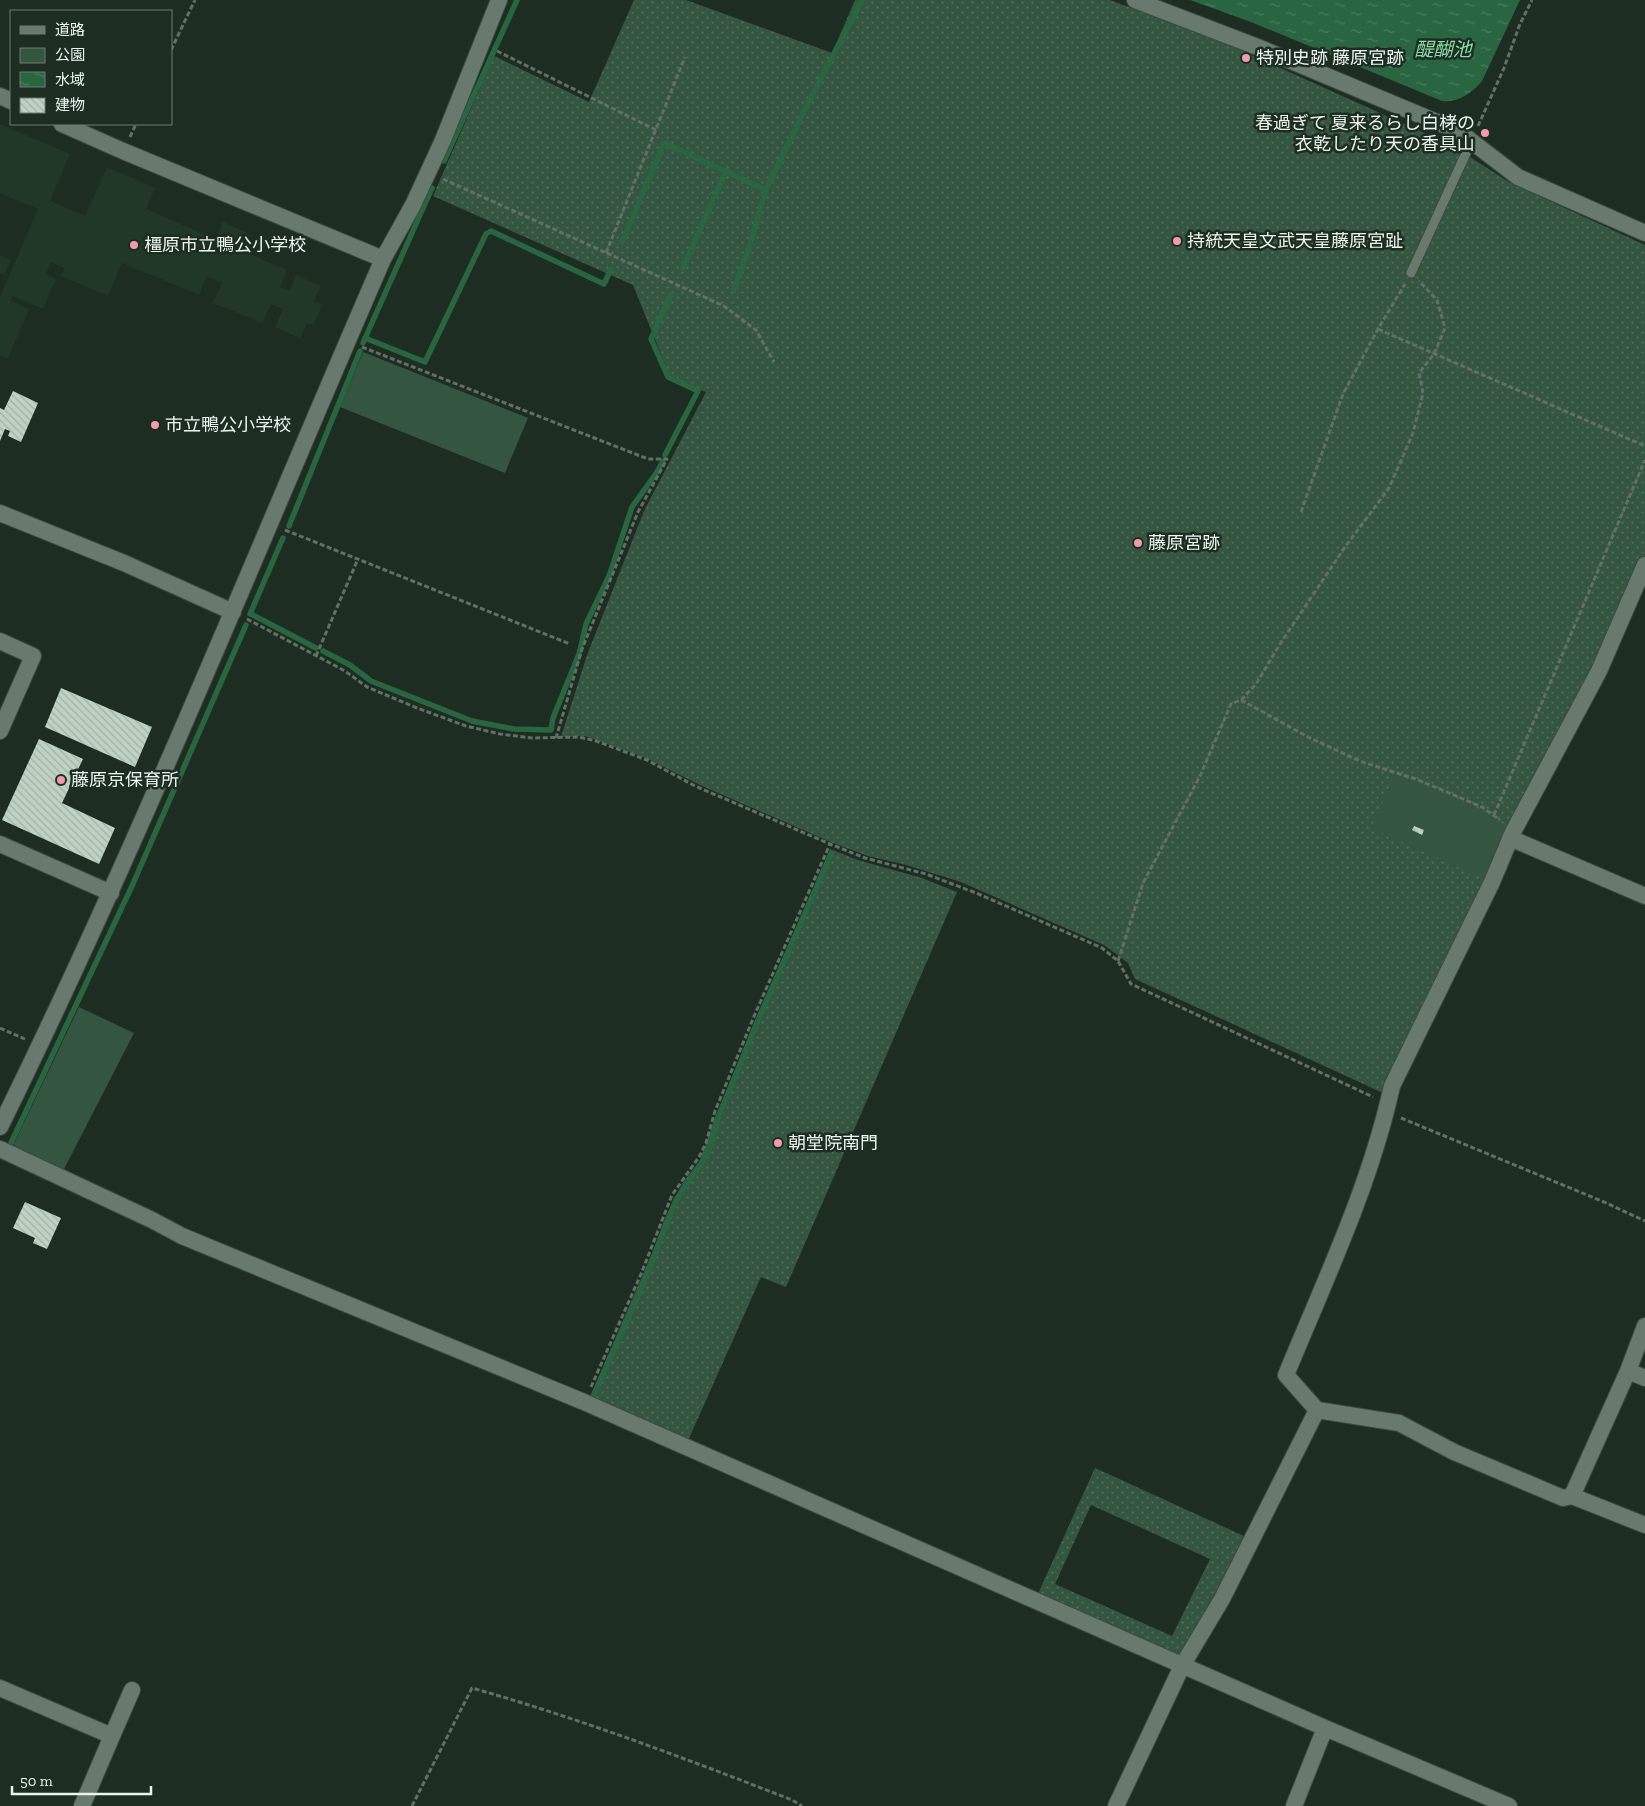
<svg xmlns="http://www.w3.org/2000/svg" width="1645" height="1806" viewBox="0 0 1645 1806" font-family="'Zilla Slab','Noto Sans JP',serif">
<defs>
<pattern id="grass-dots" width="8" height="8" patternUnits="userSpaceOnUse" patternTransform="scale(1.25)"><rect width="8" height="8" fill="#34553f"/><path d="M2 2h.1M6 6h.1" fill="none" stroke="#526e5b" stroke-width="1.8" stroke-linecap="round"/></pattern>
<pattern id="water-ripples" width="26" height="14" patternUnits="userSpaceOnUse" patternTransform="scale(1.25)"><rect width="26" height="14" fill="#2a6542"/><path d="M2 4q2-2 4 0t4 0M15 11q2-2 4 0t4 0" fill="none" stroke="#497c5e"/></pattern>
<pattern id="building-back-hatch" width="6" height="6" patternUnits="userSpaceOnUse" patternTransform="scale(1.25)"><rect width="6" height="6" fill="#bfd3c5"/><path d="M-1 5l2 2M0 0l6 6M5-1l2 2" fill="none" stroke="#a1b1a6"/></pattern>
</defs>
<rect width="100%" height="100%" fill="#1d2d22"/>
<path fill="#213728" d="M0 124 70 154 50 201 85 216 107 167 155 188 146 209 215 239 223 222 250 234 243 251 287 270 280 287 289 291 296 275 321 286 314 301 322 305 314 325 307 323 300 338 275 327 283 309 271 304 262 323 213 303 222 283 207 276 199 295 122 263 108 296 61 276 64 268 51 262 46 274 56 279 43 309 12 296 11 301 29 309 8 359 0 356V297L38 209 0 193Z
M0 255 11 260 4 275 1 273 0 275Z"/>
<path fill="url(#grass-dots)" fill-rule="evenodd" d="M634 0H686L832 53 855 0H1110L1225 43 1453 146 1509 182 1645 245V578L1634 575 1587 676 1383 1093 1135 979 1128 963 1104 945 961 882 906 865 868 856 833 843 700 785 646 758 585 736 561 737 587 655 644 511 706 392 671 379 633 285 433 196 494 56 589 102Z
M830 849 858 860 922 878 957 892 786 1287 761 1277 687 1443 589 1399 653 1251 665 1218 682 1184 700 1160 716 1115Z
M1095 1468 1244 1536 1217 1590 1178 1658 1037 1596ZM1091 1505 1210 1559 1172 1636 1055 1584Z"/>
<path fill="#34553f" d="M363 352 528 418 505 473 340 407Z
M1395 775C1428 788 1485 805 1507 832L1487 880 1371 828Z
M79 1007 134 1033 62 1173 11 1150Z"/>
<path fill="url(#water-ripples)" d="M1190 0H1520L1482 81C1472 93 1458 103 1442 101L1251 22Z"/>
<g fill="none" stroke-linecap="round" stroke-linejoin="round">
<path stroke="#2a6542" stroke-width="5.5" d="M444 161 517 0
M622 242 664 143 766 190 805 109 862 0
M683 268 726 171
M734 290 749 248 766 190
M365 338 425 362 486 234 491 231 604 284 611 269
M363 343 432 188
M665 455 698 391 668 377 651 339 671 295
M289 526 360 351
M250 614 283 538
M251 614 316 648
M323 651 350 665 371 681 472 721 514 729 551 730 553 718 579 654 586 624 609 576 632 507 657 472 663 461
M11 1143 132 886 246 625
M592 1399 639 1294 676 1200 702 1163 711 1145 718 1118 758 1020 831 854"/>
</g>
<path fill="url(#building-back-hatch)" d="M13 391 38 403 21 442 8 436 10 431 5 429 0 441V408L4 410Z
M61 688 152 727 135 767 45 727Z
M39 739 83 759 62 803 115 828 99 864 2 820Z
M1414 826 1424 830 1422 835 1412 830Z
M25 1202 61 1218 47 1249 33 1243 35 1238 13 1228Z"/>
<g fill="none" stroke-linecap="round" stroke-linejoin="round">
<g stroke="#3d4b41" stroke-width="11">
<path id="service" d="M1411 273 1472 140"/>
</g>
<g stroke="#3d4b41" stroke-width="18">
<path id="minor" d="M1135 0 1260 48 1458 131 1518 177 1645 233
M0 96 11 101
M62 124 123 151 383 259
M0 513 124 563 233 612
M1645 565 1599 671 1513 832 1492 882 1392 1086C1370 1186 1325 1280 1286 1375L1317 1410 1399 1423 1454 1452 1563 1498 1572 1496 1645 1525
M0 641 33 656 0 731
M1510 838 1645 896
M0 844 111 893
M0 1127C140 843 257 549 383 259L413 205 443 140 499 0
M0 1149 152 1220 182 1236 584 1402 1325 1728 1509 1806
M1628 1371 1645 1378
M1572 1496 1628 1371 1645 1326
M0 1688 112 1736 82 1806
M112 1736 132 1690
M1116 1806 1182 1666 1222 1599 1317 1410
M1294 1806 1325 1728"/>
</g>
<path stroke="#616f66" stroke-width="3" stroke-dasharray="5 2.5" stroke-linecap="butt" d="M171 50 195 0
M497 51 656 130
M1478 126 1504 68 1520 24 1532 0
M130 137 136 124
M443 179 724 306 756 330 774 362
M606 253 685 57
M1378 329 1645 446
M362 347 648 459H667L638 512 582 649 556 738
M1301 512 1343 394 1378 329 1405 284
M285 530 570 644
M247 619 345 671 367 687 417 708 466 726 500 734 532 738 579 737 596 741 647 760 695 786 830 844 865 858 926 874 976 893 1102 948 1118 961 1131 984 1373 1097
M316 656 358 559
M1241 700 1310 738 1362 762 1416 779 1482 807 1500 820
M1494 815 1645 460
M1118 961 1143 883 1200 776 1231 704 1241 700 1256 684 1280 644 1345 547 1389 488 1413 433 1423 393 1419 373 1434 354 1445 328 1437 300 1419 281
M0 1028 25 1039
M1401 1118 1604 1202 1645 1221
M591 1387 641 1274 672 1195 699 1157 706 1143 715 1111 755 1014 830 844
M412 1806 472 1688C581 1719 687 1759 792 1800L802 1806"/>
<use href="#service" stroke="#677a6d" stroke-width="9"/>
<use href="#minor" stroke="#677a6d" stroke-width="16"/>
</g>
<g fill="#f29aae" stroke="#1d2d22" stroke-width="2">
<circle cx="1246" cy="58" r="5"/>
<circle cx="1485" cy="133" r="5"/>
<circle cx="1177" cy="241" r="5"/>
<circle cx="134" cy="245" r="5"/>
<circle cx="155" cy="425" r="5"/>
<circle cx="1138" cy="543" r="5"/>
<circle cx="61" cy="780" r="5"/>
<circle cx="778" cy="1143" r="5"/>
</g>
<g text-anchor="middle" stroke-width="5" stroke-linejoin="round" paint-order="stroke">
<g font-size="18" fill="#ebf5ee" stroke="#1d2d22" text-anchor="start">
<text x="1256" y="64">特別史跡 藤原宮跡</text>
<text x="1475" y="129" text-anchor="end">春過ぎて 夏来るらし白𣑥の<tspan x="1475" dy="21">衣乾したり天の香具山</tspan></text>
<text x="1187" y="247">持統天皇文武天皇藤原宮趾</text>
<text x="144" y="251">橿原市立鴨公小学校</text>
<text x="165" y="431">市立鴨公小学校</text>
<text x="1148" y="549">藤原宮跡</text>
<text x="71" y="786">藤原京保育所</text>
<text x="788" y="1149">朝堂院南門</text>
</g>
<g font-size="19" font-style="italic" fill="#87dda5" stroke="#1d2d22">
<text x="1443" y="56">醍醐池</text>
</g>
</g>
<rect x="10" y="10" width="162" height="115" fill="#1d2d22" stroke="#6f7d74"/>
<rect x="20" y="26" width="25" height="8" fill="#677a6d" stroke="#6f7d74"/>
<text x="55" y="35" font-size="15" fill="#ebf5ee">道路</text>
<rect x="20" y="48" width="25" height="15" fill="#34553f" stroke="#6f7d74"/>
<text x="55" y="60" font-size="15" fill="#ebf5ee">公園</text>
<rect x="20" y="72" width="25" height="15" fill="url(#water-ripples)" stroke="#6f7d74"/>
<text x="55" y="85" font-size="15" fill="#ebf5ee">水域</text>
<rect x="20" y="98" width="25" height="15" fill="url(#building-back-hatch)" stroke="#6f7d74"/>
<text x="55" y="110" font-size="15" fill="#ebf5ee">建物</text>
<path d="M12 1786v8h139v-8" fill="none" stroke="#ebf5ee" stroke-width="2.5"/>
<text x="20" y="1786" font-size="15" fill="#ebf5ee" stroke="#1d2d22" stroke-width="4" paint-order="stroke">50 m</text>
</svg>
